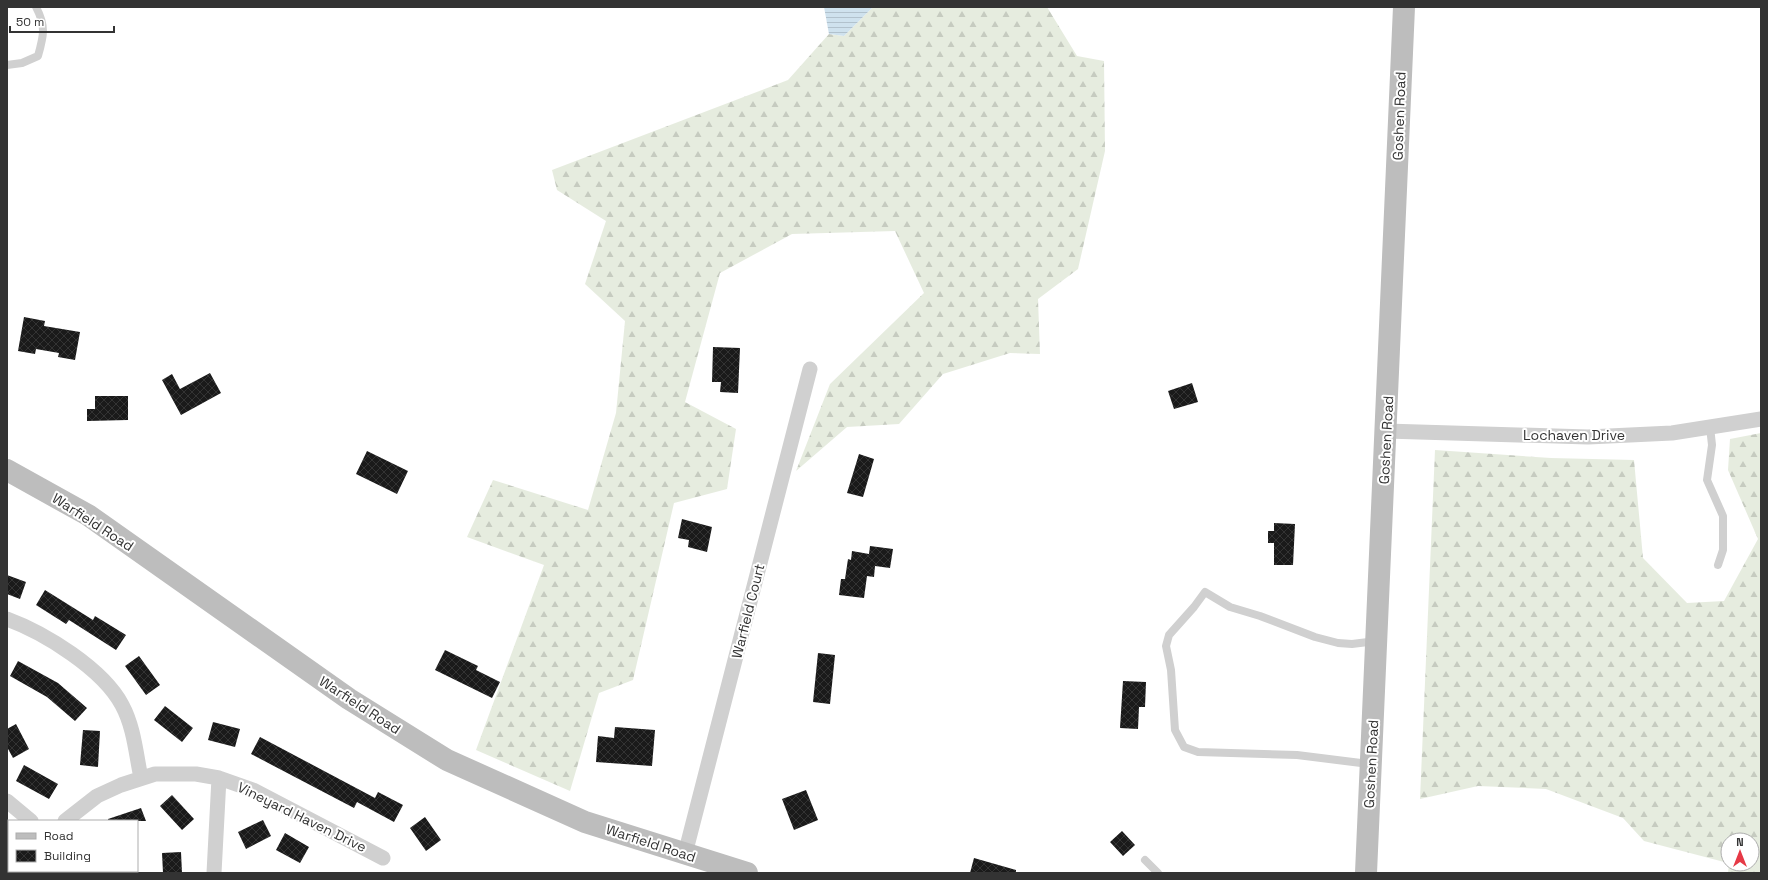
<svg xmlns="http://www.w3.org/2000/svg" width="1768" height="880" viewBox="0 0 1768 880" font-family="'Space Grotesk',sans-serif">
<defs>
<pattern id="forest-firs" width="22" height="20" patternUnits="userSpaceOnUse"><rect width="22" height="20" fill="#e6ecdf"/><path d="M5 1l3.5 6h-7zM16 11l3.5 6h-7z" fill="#c6cbc0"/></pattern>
<pattern id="water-rules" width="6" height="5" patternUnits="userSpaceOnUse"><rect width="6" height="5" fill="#cfe2ee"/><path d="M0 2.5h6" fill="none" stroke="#b2c2cd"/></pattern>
<pattern id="building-cross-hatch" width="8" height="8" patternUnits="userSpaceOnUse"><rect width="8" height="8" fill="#1a1a1a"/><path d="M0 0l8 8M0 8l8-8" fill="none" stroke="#333"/></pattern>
</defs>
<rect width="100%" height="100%" fill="#fff"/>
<path fill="url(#forest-firs)" d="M873 7H1047L1077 56 1104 61 1105 151 1078 269 1038 299 1040 354 1010 353 943 374 899 424 847 427 796 471 830 384 924 293 895 231 792 234 720 273 685 402 736 429 727 489 674 503 633 680 599 693 570 791 476 750 544 565 467 537 493 480 588 510 616 413 625 321 585 284 606 221 557 190 552 170 788 80 829 34 844 36Z
M1761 433V873H1728L1729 864H1752V840H1728V863L1644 841 1623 818 1546 789 1478 786 1420 799 1435 450 1551 458 1634 460 1643 558 1687 603 1724 601 1758 539 1728 470 1730 439Z"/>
<path fill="url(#water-rules)" d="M824 7H873L844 36 829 34Z"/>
<path fill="url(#building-cross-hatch)" d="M24 317 45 321 44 326 80 332 75 360 58 357 59 353 36 349 35 354 18 351Z
M713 347 740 348 738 393 720 392 721 382H712Z
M210 373 221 393 181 415 162 380 172 374 180 389Z
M1192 383 1198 402 1174 409 1168 391Z
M95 396H128V420L87 421V409H95Z
M367 451 408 471 397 494 356 474Z
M859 454 874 459 863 497 847 493Z
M682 519 712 527 707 552 688 547 689 540 678 538Z
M1274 523 1295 524 1293 565H1274V543H1268V531H1274Z
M870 546 893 549 890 568 875 566 874 577 867 576 864 598 839 595 841 579H845L848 559 851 560 852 551 869 554Z
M7 575 26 582 20 599 7 594Z
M45 590 93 620 95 616 126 635 116 650 69 620 66 624 36 605Z
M445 650 478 666 476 670 500 682 492 698 435 670Z
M818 653 835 655 830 704 813 702Z
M139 656 160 685 146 695 125 666Z
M18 661 58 683 87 708 75 721 47 697 10 676Z
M1123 681 1146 682 1145 707H1139L1138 729 1120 728Z
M165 706 193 728 182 742 154 720Z
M213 722 240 729 235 747 208 740Z
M16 724 29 749 13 758 7 747V729Z
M615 727 655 730 652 766 596 762 598 736 614 738Z
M83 730 100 731 98 767 80 765Z
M260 737 375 798 378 792 403 805 394 822 357 802 354 808 251 754Z
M24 765 58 784 49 799 16 781Z
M806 790 818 820 794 830 782 799Z
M172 795 194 819 182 830 160 806Z
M141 808 146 821H108V819Z
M425 817 441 840 426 851 410 828Z
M263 820 271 836 246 849 238 832Z
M1122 831 1135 845 1123 856 1110 842Z
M285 833 309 847 300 863 276 850Z
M181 852 182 873H163L162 853Z
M974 858 1016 870V873H970Z"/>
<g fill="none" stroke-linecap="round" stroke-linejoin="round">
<path stroke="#d0d0d0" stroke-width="8" d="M7 65 22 63 38 56C44 35 46 26 36 7
M1710 427 1712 445 1707 480 1723 516V550L1718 565
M1369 764 1297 755 1198 752 1184 747 1175 730 1171 670 1166 646 1169 635 1194 607 1205 592 1230 607 1260 616 1315 637 1338 643 1352 644 1376 641
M1145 860 1158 873"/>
<path stroke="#d0d0d0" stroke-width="15" d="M1386 431 1588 437 1672 433 1761 419
M7 619C45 633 103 669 122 705 134 727 136 754 141 778
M7 801 31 821
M65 821 97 796 121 785 155 774H196L219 778 253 790 383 858
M685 854 810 369
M18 873 20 871
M214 873 219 778"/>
<path stroke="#bdbdbd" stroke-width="22" d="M7 470 88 515 349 699 447 760 585 822 747 873
M1366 873 1404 7"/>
</g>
<g text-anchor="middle" stroke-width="4" stroke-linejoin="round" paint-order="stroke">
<g font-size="14" fill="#333" stroke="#fff">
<text transform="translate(1399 116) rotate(-88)" y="5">Goshen Road</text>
<text x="1574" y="440">Lochaven Drive</text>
<text transform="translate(1386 440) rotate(-87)" y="5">Goshen Road</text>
<text transform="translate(93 522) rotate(33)" y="5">Warfield Road</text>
<text transform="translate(748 611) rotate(-76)" y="5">Warfield Court</text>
<text transform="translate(360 705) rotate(33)" y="5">Warfield Road</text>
<text transform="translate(1371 764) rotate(-87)" y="5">Goshen Road</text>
<text transform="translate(302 817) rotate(26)" y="5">Vineyard Haven Drive</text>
<text transform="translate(651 843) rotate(18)" y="5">Warfield Road</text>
</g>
</g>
<rect width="1768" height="880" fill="none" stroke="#333333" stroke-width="16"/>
<rect x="8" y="820" width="130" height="52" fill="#ffffff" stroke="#adadad"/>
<rect x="16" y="833" width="20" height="6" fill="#bdbdbd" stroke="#adadad"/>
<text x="44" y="840" font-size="12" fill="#333333">Road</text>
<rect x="16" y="850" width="20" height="12" fill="url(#building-cross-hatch)" stroke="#adadad"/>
<text x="44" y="860" font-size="12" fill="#333333">Building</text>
<g transform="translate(1740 852)"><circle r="19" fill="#ffffff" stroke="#adadad"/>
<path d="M0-3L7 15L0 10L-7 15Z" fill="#e63946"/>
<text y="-6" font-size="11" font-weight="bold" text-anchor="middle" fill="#333333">N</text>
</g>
<path d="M10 26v6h104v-6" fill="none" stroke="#333333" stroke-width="2"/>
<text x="16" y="26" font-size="12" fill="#333333" stroke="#ffffff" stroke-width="3" paint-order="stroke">50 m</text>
</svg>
